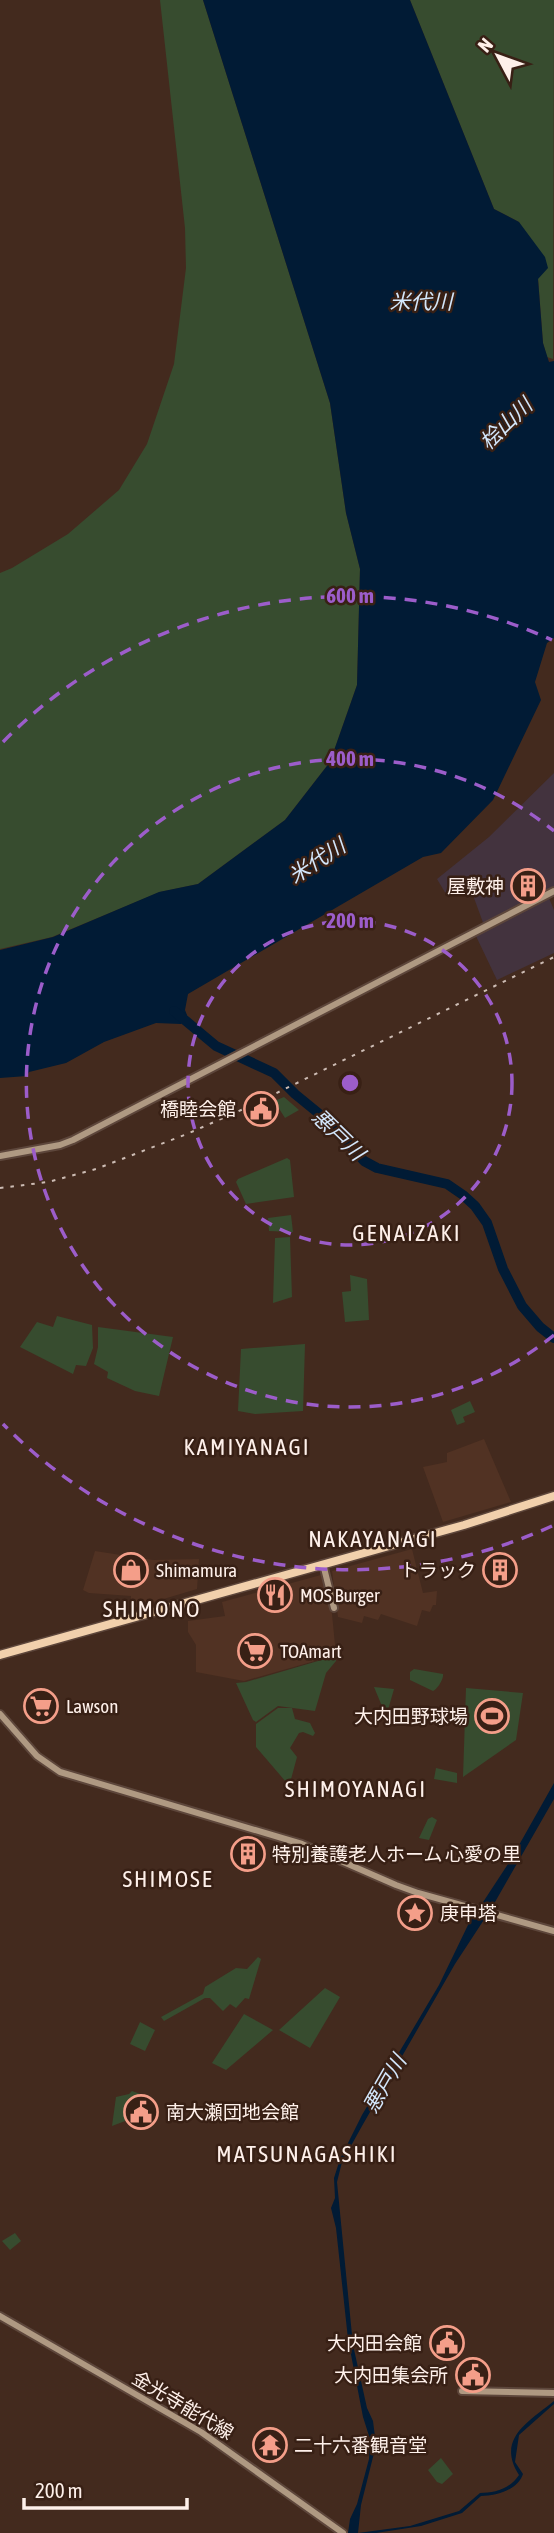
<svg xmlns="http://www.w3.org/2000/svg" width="554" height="2533" viewBox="0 0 554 2533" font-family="'Asap Condensed','Noto Sans JP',sans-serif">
<rect width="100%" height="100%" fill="#432a1e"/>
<path fill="#513223" d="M484 1439 511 1502 443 1522 423 1467 447 1462V1453Z
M412 1549 423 1593 437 1591 436 1605H433L430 1612 422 1610 417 1626 381 1614 378 1620 364 1616 362 1623 338 1617 332 1571Z
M95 1551 153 1560 199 1559 197 1589 130 1609 131 1596 89 1593 83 1590Z
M321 1575 332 1614 336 1655 244 1681 196 1672V1645L188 1632V1621L225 1616 222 1602Z"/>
<path fill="#43333e" d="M554 773V886L546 891 554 910V953L497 980 475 934 485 928 470 887 446 894 437 879 489 837Z"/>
<path fill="#374c2f" d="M160 0H203L330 403 346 513 360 569 357 685 330 762 285 820 198 884 160 892 52 937 0 949V573L12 568 68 534 119 490 147 444 174 364 186 268 185 228Z
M410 0H554L553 359 547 357 543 343 538 278 519 222 494 209Z
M284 1097 299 1110 285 1118 278 1107 262 1117 258 1113 268 1109 267 1104Z
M287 1158 290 1160 294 1197 246 1204 236 1182 238 1179Z
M291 1215 293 1232 269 1231 268 1218Z
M290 1237 292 1297 273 1303 275 1238Z
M350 1275 367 1279 369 1320 345 1322 342 1292 351 1291Z
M57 1316 92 1325 93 1348 86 1366 76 1365 73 1374 20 1347 37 1322 53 1327Z
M98 1327 173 1337 159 1396 135 1391 107 1378 108 1372 94 1364 98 1347Z
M305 1344 303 1411 255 1414 238 1411 241 1349Z
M470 1401 475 1412 463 1417 465 1422 457 1425 451 1410Z
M335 1656 336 1661 326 1673 315 1711 278 1706 256 1722 253 1720 236 1683 246 1682Z
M414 1669 443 1674C444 1678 438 1689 433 1691L410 1680V1672Z
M374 1687 394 1689 388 1710 384 1711Z
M466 1688 523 1693 516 1740 463 1777Z
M278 1708H292L295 1719 310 1723 315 1733 313 1736 303 1732 299 1733 290 1748 297 1757 290 1783 286 1782 256 1747V1724Z
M436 1768 457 1773V1783L434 1779Z
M432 1817 437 1820 429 1840 419 1838 428 1819Z
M258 1957 261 1959 249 1999 245 1998 236 2008 230 2004 223 2011 210 1998H205L164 2021 161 2017 203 1994 205 1987 236 1968 247 1969Z
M325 1988 340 1997 310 2048 279 2030Z
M244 2014 273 2030 226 2070 212 2063Z
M140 2022 155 2030 145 2051 130 2044Z
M132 2091 146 2096 133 2118 112 2126 116 2097 129 2094Z
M15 2233 21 2241 10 2250 2 2241Z
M441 2458 453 2474 442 2484 437 2482 428 2470Z"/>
<path fill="#011b35" d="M203 0H410L494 209 519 222 545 257 548 268 538 279 543 343 549 362 554 361V638L547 643 535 682 541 700 493 800 441 853 423 857 188 994 185 1010 187 1015 181 1024 156 1023 104 1042 66 1063 29 1072 27 1076 0 1078V950L53 937 159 892 198 884 285 820 330 762 357 685 360 569 346 513 330 403Z
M554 1783V1799L491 1909 455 1964 362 2126 342 2162 337 2182 353 2345 367 2408 373 2421 376 2445 361 2505 358 2533 410 2526 459 2511 480 2493C494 2493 510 2489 519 2475 496 2439 528 2422 554 2401V2404L519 2435 515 2462 523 2474C518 2490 496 2496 481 2496L462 2513 421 2526 376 2533H348L350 2519 357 2504 369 2459 370 2439 363 2417 348 2339 336 2228 331 2208 335 2198 334 2178 340 2159 362 2115 439 1985 468 1925 510 1861Z"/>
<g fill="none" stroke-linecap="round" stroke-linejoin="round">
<path stroke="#011b35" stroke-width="10" d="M174 1011 216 1046 274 1073 295 1094 328 1121 364 1161 377 1168 447 1184 463 1195 475 1206 487 1223 503 1269 522 1306 540 1327 554 1338"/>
<g stroke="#5d463b" stroke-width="10">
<path id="secondary" d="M0 1156 60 1145 73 1140 554 891
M323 1564 334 1608
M0 1714 37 1756 60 1772 302 1844 396 1885 418 1893 554 1931
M0 2316 201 2432 343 2533
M462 2391 554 2393"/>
</g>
<g stroke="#5d463b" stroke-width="11">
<path id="highway" d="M0 1655 464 1525 554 1496"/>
</g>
<use href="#secondary" stroke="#af9982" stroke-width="6"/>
<use href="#highway" stroke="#f1d0ac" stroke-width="8"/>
<path stroke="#cdbcb4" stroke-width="2" stroke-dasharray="3.5 7" stroke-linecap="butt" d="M0 1188 48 1182 96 1169 187 1134 248 1107 554 957"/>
</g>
<g fill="none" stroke="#9c5dca" stroke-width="3.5" stroke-dasharray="12 9">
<circle cx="350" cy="1083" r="162"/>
<path d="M554 1335A324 324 0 1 1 554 831"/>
<path d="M552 1526A487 487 0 0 1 3 1424M3 742A487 487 0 0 1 552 640"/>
</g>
<defs>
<g id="building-ring" transform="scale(1.75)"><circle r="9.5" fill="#382015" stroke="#f49e89" stroke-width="1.5"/><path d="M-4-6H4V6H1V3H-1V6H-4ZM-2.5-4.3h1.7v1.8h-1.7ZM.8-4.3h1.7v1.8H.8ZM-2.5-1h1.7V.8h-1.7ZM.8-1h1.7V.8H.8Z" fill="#f49e89"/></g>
<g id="civic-ring" transform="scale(1.75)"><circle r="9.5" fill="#382015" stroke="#f49e89" stroke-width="1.5"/><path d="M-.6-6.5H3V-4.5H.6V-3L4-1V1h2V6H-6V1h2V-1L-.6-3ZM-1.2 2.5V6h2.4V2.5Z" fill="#f49e89"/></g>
<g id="shop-ring" transform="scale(1.75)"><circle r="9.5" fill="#382015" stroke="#f49e89" stroke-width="1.5"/><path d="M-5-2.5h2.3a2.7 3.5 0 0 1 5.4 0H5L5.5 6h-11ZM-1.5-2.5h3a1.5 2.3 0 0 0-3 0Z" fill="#f49e89"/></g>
<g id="restaurant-ring" transform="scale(1.75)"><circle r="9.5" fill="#382015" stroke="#f49e89" stroke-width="1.5"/><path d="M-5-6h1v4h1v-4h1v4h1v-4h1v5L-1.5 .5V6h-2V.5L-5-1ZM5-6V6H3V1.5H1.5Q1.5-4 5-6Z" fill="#f49e89"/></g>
<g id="supermarket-ring" transform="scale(1.75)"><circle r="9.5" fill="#382015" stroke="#f49e89" stroke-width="1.5"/><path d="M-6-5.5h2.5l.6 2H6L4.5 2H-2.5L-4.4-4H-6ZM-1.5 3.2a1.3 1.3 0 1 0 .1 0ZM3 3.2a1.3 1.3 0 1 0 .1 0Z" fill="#f49e89"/></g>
<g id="stadium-ring" transform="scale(1.75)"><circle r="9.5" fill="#382015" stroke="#f49e89" stroke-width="1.5"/><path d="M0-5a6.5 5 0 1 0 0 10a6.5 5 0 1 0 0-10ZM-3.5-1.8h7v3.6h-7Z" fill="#f49e89"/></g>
<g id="sight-ring" transform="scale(1.75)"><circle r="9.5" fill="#382015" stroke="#f49e89" stroke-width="1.5"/><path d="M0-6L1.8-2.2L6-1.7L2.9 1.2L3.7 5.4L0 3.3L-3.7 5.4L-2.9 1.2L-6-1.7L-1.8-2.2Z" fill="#f49e89"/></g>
<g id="temple-ring" transform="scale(1.75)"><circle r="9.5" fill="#382015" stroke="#f49e89" stroke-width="1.5"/><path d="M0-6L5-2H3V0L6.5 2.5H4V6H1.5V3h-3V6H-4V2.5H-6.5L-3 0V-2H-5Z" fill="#f49e89"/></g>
</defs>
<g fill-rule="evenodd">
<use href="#building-ring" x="528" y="886"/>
<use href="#civic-ring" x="261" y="1109"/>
<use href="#shop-ring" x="131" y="1570"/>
<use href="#building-ring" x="500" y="1570"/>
<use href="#restaurant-ring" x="275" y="1595"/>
<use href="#supermarket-ring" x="255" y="1651"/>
<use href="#supermarket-ring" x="41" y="1706"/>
<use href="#stadium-ring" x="492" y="1716"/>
<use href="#building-ring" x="248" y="1854"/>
<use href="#sight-ring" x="415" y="1913"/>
<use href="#civic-ring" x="141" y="2112"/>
<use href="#civic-ring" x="447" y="2343"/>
<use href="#civic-ring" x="473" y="2375"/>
<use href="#temple-ring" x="270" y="2445"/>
</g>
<g text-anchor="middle" stroke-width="5" stroke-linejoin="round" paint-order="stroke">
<g font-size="19" fill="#fef0ea" stroke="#382015" text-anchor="start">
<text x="504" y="893" text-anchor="end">屋敷神</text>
<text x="236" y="1116" text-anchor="end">橋睦会館</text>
<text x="156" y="1577">Shimamura</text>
<text x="476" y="1577" text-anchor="end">トラック</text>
<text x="300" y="1602">MOS Burger</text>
<text x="280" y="1658">TOAmart</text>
<text x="66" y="1713">Lawson</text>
<text x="468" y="1723" text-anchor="end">大内田野球場</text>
<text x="272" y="1861">特別養護老人ホーム 心愛の里</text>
<text x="440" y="1920">庚申塔</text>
<text x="166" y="2119">南大瀬団地会館</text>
<text x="422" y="2350" text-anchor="end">大内田会館</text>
<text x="448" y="2382" text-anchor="end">大内田集会所</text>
<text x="294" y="2452">二十六番観音堂</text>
</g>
<g font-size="19" fill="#fef0ea" stroke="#382015">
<text transform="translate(183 2405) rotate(31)" y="7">金光寺能代線</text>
</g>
<g font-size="21" font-style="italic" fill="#d3e7fc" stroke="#382015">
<text x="421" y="309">米代川</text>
<text transform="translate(506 424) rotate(-44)" y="7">桧山川</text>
<text transform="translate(317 861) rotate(-33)" y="7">米代川</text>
<text transform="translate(338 1135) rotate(44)" y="7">悪戸川</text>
<text transform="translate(385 2084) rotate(-60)" y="7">悪戸川</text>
</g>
<g font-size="23" letter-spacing="2" fill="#fef0ea" stroke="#382015">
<text x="407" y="1241">GENAIZAKI</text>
<text x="247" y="1455">KAMIYANAGI</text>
<text x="373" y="1547">NAKAYANAGI</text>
<text x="152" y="1617">SHIMONO</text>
<text x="356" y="1797">SHIMOYANAGI</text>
<text x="168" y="1887">SHIMOSE</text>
<text x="307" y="2162">MATSUNAGASHIKI</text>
</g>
</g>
<circle cx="350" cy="1083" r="10" fill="#9c5dca" stroke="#382015" stroke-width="3.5"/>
<g font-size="21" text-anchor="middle" font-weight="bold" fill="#9c5dca" stroke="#382015" stroke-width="5" stroke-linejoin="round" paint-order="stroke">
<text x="350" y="603">600 m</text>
<text x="350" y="766">400 m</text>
<text x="350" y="928">200 m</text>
</g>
<g transform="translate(498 56) rotate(311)" stroke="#382015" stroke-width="5" paint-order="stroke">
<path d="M0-5L12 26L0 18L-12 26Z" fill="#fef0ea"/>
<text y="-10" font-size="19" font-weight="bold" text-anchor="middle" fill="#fef0ea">N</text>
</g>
<path d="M24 2498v10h163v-10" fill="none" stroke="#fef0ea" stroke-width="3.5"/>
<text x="35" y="2498" font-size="21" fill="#fef0ea" stroke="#382015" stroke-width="5" paint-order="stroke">200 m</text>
</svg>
